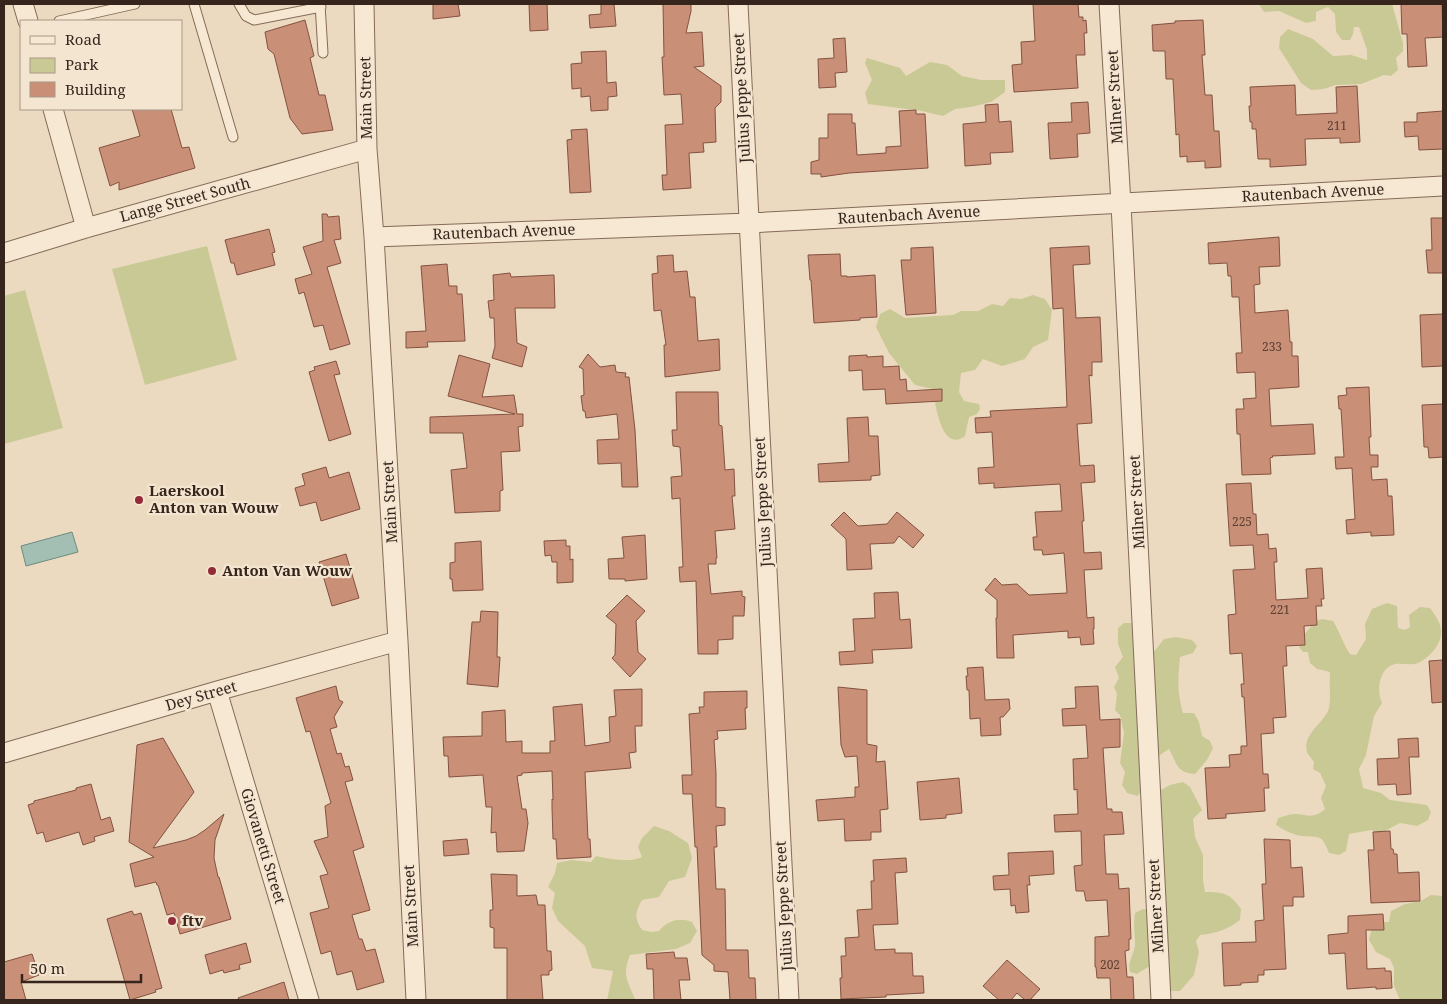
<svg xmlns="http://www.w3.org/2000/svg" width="1447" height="1004" viewBox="0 0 1447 1004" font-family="'Noto Serif',serif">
<rect width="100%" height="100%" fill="#ecdac0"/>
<path fill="#c9c995" d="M1259 4H1392L1403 43V51L1396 58 1398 70 1391 76 1384 75 1361 84 1336 85 1323 89 1311 90 1301 83 1279 48 1280 37 1288 29 1313 39 1333 56 1351 55 1367 60V50L1359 27H1354L1353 34 1350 40H1342L1336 32 1335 14 1328 7 1316 12V21L1306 23 1279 11 1264 12Z
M867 58 900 68 906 76 930 62 947 65 962 76 981 80H1005V92L991 102 971 107 955 109 943 116 922 111 868 104 865 93 872 80 865 63Z
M207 246 237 360 145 385 112 269Z
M25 290 63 428 4 444V296Z
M1033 295 1045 299 1052 310 1048 340 1033 347 1025 359 1002 366 983 359 975 370 961 373 959 392 964 401 979 404 980 409 977 414 969 417 965 436C941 454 935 402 933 389L915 385 889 353 876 327 880 314 890 309 905 318 953 315 961 311H978L992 304 1003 306 1010 298 1021 299Z
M1387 603 1397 606 1398 628 1405 630 1410 627 1409 615 1420 607 1430 608C1435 615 1442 624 1441 633 1441 645 1429 658 1418 663 1410 666 1403 663 1395 664 1379 668 1376 690 1382 703L1374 716 1366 755 1359 769 1363 788 1381 793 1390 800 1427 805 1431 812 1428 820 1417 826 1400 823 1381 833 1371 830 1349 834 1346 851 1339 855 1329 853C1321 833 1320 838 1302 836 1293 835 1284 830 1276 825L1278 818C1283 817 1289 814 1294 814 1307 814 1313 820 1325 809L1321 798 1326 786 1320 773 1313 769 1314 762C1312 759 1308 755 1307 752 1302 733 1325 723 1329 708 1331 697 1329 683 1330 672L1317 669 1310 663 1308 652H1303L1299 647 1301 638 1316 621 1322 619 1333 621C1340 632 1343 644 1350 654L1356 655 1366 639 1365 624 1372 609Z
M1124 623H1134L1151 665 1153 653 1164 639 1176 637 1192 640 1197 646 1193 653 1180 657C1178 679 1177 692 1183 713H1194L1199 722 1202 736 1210 741 1213 748 1207 760 1195 774C1176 773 1177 763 1169 749L1160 755 1138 796 1127 793 1122 785 1125 772 1120 763 1124 733 1120 715 1115 710 1117 694 1114 687 1119 678 1115 667 1123 657 1118 644V628Z
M1183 782 1190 787 1202 810 1193 819 1195 837 1203 855V880L1205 892C1223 892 1230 893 1241 909L1240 920C1227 930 1217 933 1200 935L1196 941 1199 952 1194 975 1180 991H1172L1167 988 1153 964 1137 974 1130 972C1127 962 1134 955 1135 945 1135 934 1133 924 1135 913L1143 909 1150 910 1159 791 1170 785Z
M654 826 669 831 688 843 692 858 685 877 669 881 659 897 642 900C635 913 634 917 642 930L651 932 659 931C667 921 679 917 692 922L697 931 690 943 676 949 630 955C622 975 627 980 635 999L637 1000H607L613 971 592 968 585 946 558 921 552 908 555 893 548 887 555 873 557 863 571 860 591 862 596 856C610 859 629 863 642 857L638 847 642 838Z
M1431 895 1443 896V1000H1400L1394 986V968L1390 959 1376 952 1369 940 1372 927 1381 922H1389L1391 911 1405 904 1421 901Z"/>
<path fill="#a3beb3" stroke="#6b8c7f" d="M72 532 78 552 26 566 21 546Z"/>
<path fill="#c98f77" stroke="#835240" d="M433 4H458L460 16 433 19Z
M529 4H547L548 30 530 31Z
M601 4H614L616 26 590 28 589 15 601 14Z
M663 4H691V11L686 33 702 32 704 66 694 67 721 86V102L715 108 716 142 703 143 704 152 689 153 691 188 663 190 662 175H667L665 125 683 124 681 94 664 95 662 57H664Z
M1033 4H1078L1079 17H1083V21L1086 20 1087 33H1084L1085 55H1076L1078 88 1014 92 1012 65 1022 64 1021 42 1035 41Z
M1401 4H1442L1443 37 1425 38 1427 66 1408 67 1407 34H1402Z
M305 20 314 56 310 58 319 95H325L333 130 302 134 290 118 274 54 268 49 265 32Z
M1203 20 1205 55H1202L1205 95H1212L1214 131H1219L1221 167 1205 168V161L1187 162V156L1180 157 1179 134 1176 135 1173 79H1166L1165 51H1153L1152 25 1175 23V21Z
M845 38 847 72 835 73 836 87 819 88 818 59 834 58 833 39Z
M606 51 607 83 616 82 617 96 608 97V110L591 111 590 96 581 97V88L572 89 571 64 582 63 581 52Z
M1295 85 1296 115 1337 113 1336 87 1357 86 1360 142 1340 143V138L1305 139 1306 165 1270 167V159H1258L1256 129H1252V122H1250L1249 106H1251L1250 87Z
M1088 102 1090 133 1077 134 1078 157 1050 159 1048 123 1072 122 1071 103Z
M998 104 999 122 1011 121 1013 152 990 153 991 164 965 166 963 124 986 122 985 105Z
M132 109H171L182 148 189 147 195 168 119 190V182L110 186 99 148 140 136Z
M916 110V114H925L928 168 849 173 821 177V174H811V162L819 160V138H828V114H852V123H855L857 155 886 153V147L901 146 899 111Z
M1443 111V149L1419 150 1418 136 1405 137 1404 122H1417V113Z
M587 129 591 192 570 193 567 140 572 139 571 130Z
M322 214H327L328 217 339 216 341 239 334 240 341 263 327 267 350 344 330 350 323 325 314 327 304 292 299 294 295 279 312 274 303 247 323 241Z
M1431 218H1443V273H1428L1426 250H1432Z
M269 229 275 252 272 253 275 265 237 275 234 263H231L225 240Z
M1279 237 1280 266 1259 267 1260 284 1254 285 1255 313 1288 310 1290 342H1292V356H1298L1299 387 1269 389 1271 426 1313 424 1315 454 1272 456 1273 457 1270 458 1271 474 1242 475 1240 434H1237L1236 409H1244L1243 399 1256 398 1255 372 1237 373 1236 353H1242L1239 297H1232L1231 276H1228L1227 263 1209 264 1208 243Z
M1089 246 1090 264 1073 265 1076 318 1100 317 1102 362H1092V376L1089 375 1092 423 1077 424 1080 466 1094 465 1095 482 1081 483 1084 521H1082L1084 553 1101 552 1102 569 1084 570 1087 618 1094 617V629H1093L1094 644 1081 645 1080 637 1068 638V631L1013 635 1014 658H997L996 618H997V600L985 590 995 578 1002 585 1017 584 1029 595 1067 593 1064 553 1043 555 1042 550H1034L1033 537H1037L1035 512 1062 511 1060 484 994 488V483L979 484 978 468 994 467 992 432 976 433 975 418 991 417 990 411 1067 407 1063 308 1053 309 1050 248Z
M933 247 936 313 906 315 901 260H911V248Z
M840 254 841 276H847V277L875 275 877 317 860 318V320L814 323 811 280H810L808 255Z
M673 255 674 272 687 271 690 297H695L698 341 719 339 720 370 665 377 664 345H666L661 310 654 311 652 274 658 273 657 256Z
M447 264 449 286H457V294H462L465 341 427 342 428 347 406 348V332L426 331 421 266Z
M510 273 511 277 554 275 555 308H515L517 343 527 347 522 367 492 358 495 346 494 318H490L488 301 494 300 493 275Z
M1443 314V366L1422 367 1420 315Z
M588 354 600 367 615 365 616 372 626 373 625 377H629L635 430 638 487H622L621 463 598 464 597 440 619 439 617 414 586 418 585 411H583L581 396 584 395 583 369 579 367Z
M459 355 490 364 482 397 514 395 517 414H523V426L518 427 520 451 501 452 503 490 500 491V511L455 513 451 470 467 468 463 433H430V417L515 414 448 396Z
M867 355V357L883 356V367L899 366 900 380 906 379 907 391 942 389V401L886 404 885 389 863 390 862 370 849 371V356Z
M336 361 340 374 334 375 351 434 329 441 309 372 315 370 314 367Z
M1369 387 1371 437H1369L1370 455H1378V467H1371L1372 480 1387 479 1388 496H1392L1394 535 1371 536V532L1347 534 1346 520 1355 519 1352 468 1336 469 1335 457H1344L1341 409H1339L1338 396 1347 395 1346 388Z
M676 392H718L719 425 722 426 725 470 734 469 735 496H732L735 529 715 531 717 558H716V564H708L711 594 742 591V596L745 597 744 616H733V639L718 640V654H698L696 581 680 582 679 567H683L680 498 672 499 671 477 682 476 680 447 673 446 672 430H677Z
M1443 404V457L1429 458 1428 447H1424L1422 405Z
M868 417 869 436H878L880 475 871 476V480L819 482 818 464 849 462 847 418Z
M326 467 329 478 349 472 360 509 321 521 316 502 300 506 295 488 305 485 302 474Z
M1251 483 1253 514H1256L1257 535 1268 534 1269 549 1276 548 1277 562H1274L1276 600 1308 598 1306 569 1322 568 1324 599H1321L1322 606H1316L1317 625 1304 626 1305 645 1286 646 1287 666H1283L1286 717 1273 718 1274 733 1261 734 1263 774H1268L1269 788H1264L1265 811 1226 814V818L1208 819 1205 768 1230 767 1229 755 1241 754V746H1247L1244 697H1242L1241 684H1244L1242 653 1230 654 1228 615 1236 614 1233 570 1255 569 1253 545 1230 546 1226 484Z
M844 512 858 526 887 524 897 512 924 535 913 548 899 536 894 543 870 544 872 569 847 570 846 539 831 525Z
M645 535 647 579 625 581V579H609L608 559 624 558 622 537Z
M566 540V546H570V560L573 559V582L557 583V562H552L551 555 545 556 544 541Z
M481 541 483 590 453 591 452 579H450V563L455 562V543Z
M346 554 359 598 332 606 319 562Z
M898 592 900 620 910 619 912 648 872 650 873 663 840 665 839 652 855 651 853 619 875 618 874 593Z
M627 595 645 611 636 621 638 652 646 659 630 677 612 658 615 655 616 624 606 616Z
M481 611 498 612 497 657H500L498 687 467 684 472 622H480Z
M1443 660V702L1432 703 1429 661Z
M983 667 985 700 1009 699 1010 709 1003 717H1000L1001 735 981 736 980 718 970 719 969 690H967L966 676H968L967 668Z
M336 686 339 700 343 702 334 717 337 727 330 729 337 754 341 753 345 767 349 766 353 780 345 782 364 847 353 851 370 910 352 915 359 939H362L366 951 375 949 384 982 357 990 352 971 337 975 331 951 321 954 310 913 329 908 320 876 328 874 314 841 328 837 325 806 331 803 310 731 306 732 296 698Z
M1098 686 1100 720 1120 719V747L1103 748 1107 809H1112V812H1122L1124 834 1104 835 1106 874H1118L1119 889 1129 888 1131 939H1129V950L1125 951 1127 977H1133L1134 1000H1111L1110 978H1097L1096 967H1095V937L1109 936 1107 900 1086 901 1084 891H1076L1074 866 1082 865 1081 831 1055 832 1054 815 1078 814 1077 789 1074 790 1073 759 1088 758 1086 725 1063 726 1062 709 1076 708 1075 687Z
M838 687 867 690V744L877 746 876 762 885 761 888 809 880 810 881 832H871V840L845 841 844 819 818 821 816 800 855 797V787H859L857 756 845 757 841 745Z
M642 689V726H635L636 752 629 753 631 768 585 772 588 839H590L591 857 557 859 556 839H553L552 808V799L553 800 552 771 522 773V775L517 776 522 809H526L528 823 524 851 497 852 496 832 491 833 492 807H486L483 775 449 777 448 756H444L443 737 482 736V712L505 710 506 742 522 741V753H550V741H555L553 707 582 704 585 746 610 742 609 717 616 716 614 690Z
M747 691V708H745L746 729 717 731 718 739 714 740 716 773V807L725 808V825L716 826 717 847H714L716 889H725L726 950H748L749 978H755L756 1000H730L728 972 714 971V965L702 955 697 847H695L692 794H683L682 775H692L689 714 700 713 699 707H704V692Z
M163 738 194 792 153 848 186 840 196 836 205 830 224 814 215 840 214 858 218 877H219L231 919 180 934 174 913 167 915 158 885H157L156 882 135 887 130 864 154 857 129 842 137 745Z
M1418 738 1419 757H1409L1411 794 1397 795 1396 784 1378 785 1377 759 1399 758 1398 739Z
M959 778 962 813 946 815V818L920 820 917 782Z
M91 784 101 820 110 817 114 831 94 837 95 841 83 845 79 832 46 842 43 832 37 834 28 805 34 803V801L76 790V788Z
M1390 831 1391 849H1393L1394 854H1397L1398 873 1419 872 1420 901 1371 903 1368 850H1374L1373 832Z
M467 839 469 854 444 856 443 841Z
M1264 839 1290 840 1291 868 1302 867 1304 897H1293V906H1283L1286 969 1264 970V975H1258V982L1241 983V985L1224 986 1222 943 1256 942 1255 921 1264 920 1262 884H1266Z
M1053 851 1054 874 1029 876 1030 885H1027L1029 912 1016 913 1015 905 1011 906 1010 889 994 890 993 876 1009 875 1008 853Z
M906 858 907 872 895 873 898 924 873 925 875 950 895 949V953H912L913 976H923L924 993 886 995V997L841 999 840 978H842L841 956H846L845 938 859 937 857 910 872 909 871 881H874L873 860Z
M491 874 517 875V896L536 895 538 905H545L547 951H551L552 970 549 971V975H541L543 1000H507V948H494V928L490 927V910H493Z
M132 911 134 915 141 913 162 988 155 990 156 992 130 1000 107 919Z
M1383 914 1384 930H1366L1367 969 1385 968V971H1391L1392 988 1376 989V987L1347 989 1345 953 1329 954 1328 935 1348 933V916Z
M246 943 251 962 239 965 240 969 224 973 223 970 210 974 205 955Z
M674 952 675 958H687L690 980H679L681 1000H654L653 969H647L646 954Z
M32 954 39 975 21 982 26 1000H4V962Z
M1007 960 1040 989 1030 1000H1025L1017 993 1011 1000H999L983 986Z
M284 982 289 1000H239L238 998Z"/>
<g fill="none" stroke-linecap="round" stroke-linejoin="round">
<g stroke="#846b59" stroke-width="11">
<path id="service" d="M194 4 233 137
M239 4 246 16 254 20 321 7
M320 4 323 53
M59 21 135 4"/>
</g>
<g stroke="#846b59" stroke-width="21">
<path id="minor" d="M23 4 28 21
M364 4 367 149 374 237 398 641 416 1000
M738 4 789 1000
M1109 4 1121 204 1161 1000
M53 109 86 228
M374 237 749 223 1443 186
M4 253 86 228 367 149
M217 691 309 1000
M4 753 217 691 398 641"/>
</g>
<use href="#service" stroke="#f7e8d3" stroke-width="9"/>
<use href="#minor" stroke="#f7e8d3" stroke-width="19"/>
</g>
<g fill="#912b38" stroke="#f4e5d0" stroke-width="2">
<circle cx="139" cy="500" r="5"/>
<circle cx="212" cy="571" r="5"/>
<circle cx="172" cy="921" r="5"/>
</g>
<g text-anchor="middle" stroke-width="4.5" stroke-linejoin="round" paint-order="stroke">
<g font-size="12" fill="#5a4034">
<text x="1337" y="130">211</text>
<text x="1272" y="351">233</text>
<text x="1242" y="526">225</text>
<text x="1280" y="614">221</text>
<text x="1110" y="969">202</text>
</g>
<g font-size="15" fill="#35251d" stroke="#f4e5d0">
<text transform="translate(1115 97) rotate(-93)" y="5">Milner Street</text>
<text transform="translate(366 98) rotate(-91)" y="5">Main Street</text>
<text transform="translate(742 98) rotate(-93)" y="5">Julius Jeppe Street</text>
<text transform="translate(1313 193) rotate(-3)" y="5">Rautenbach Avenue</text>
<text transform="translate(185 200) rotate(-15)" y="5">Lange Street South</text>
<text transform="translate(909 215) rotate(-3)" y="5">Rautenbach Avenue</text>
<text transform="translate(504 232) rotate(-2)" y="5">Rautenbach Avenue</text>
<text transform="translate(390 502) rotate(-93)" y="5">Main Street</text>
<text transform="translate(763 502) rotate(-93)" y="5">Julius Jeppe Street</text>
<text transform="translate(1137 502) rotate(-93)" y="5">Milner Street</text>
<text transform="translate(201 696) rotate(-16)" y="5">Dey Street</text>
<text transform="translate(263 846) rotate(73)" y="5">Giovanetti Street</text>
<text transform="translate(411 906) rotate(-93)" y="5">Main Street</text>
<text transform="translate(784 906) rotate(-93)" y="5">Julius Jeppe Street</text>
<text transform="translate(1156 906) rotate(-93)" y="5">Milner Street</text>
</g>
<g font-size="15" font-weight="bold" fill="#35251d" stroke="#f4e5d0" text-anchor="start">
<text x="149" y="496">Laerskool<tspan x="149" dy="17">Anton van Wouw</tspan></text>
<text x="222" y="576">Anton Van Wouw</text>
<text x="182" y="926">ftv</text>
</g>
</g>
<rect width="1447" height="1004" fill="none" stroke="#35251d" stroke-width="10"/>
<rect x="20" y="20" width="162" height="90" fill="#f4e5d0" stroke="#a89888"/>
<rect x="30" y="36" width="25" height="8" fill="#f7e8d3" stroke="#a89888"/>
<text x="65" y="45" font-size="15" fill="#35251d">Road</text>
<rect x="30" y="58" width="25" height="15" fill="#c9c995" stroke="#a89888"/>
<text x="65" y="70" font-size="15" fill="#35251d">Park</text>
<rect x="30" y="82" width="25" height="15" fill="#c98f77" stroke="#a89888"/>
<text x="65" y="95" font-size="15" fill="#35251d">Building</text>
<path d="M22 974v8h119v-8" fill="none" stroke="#35251d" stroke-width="2.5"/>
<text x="30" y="974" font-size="15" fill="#35251d" stroke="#f4e5d0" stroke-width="4" paint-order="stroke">50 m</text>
</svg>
